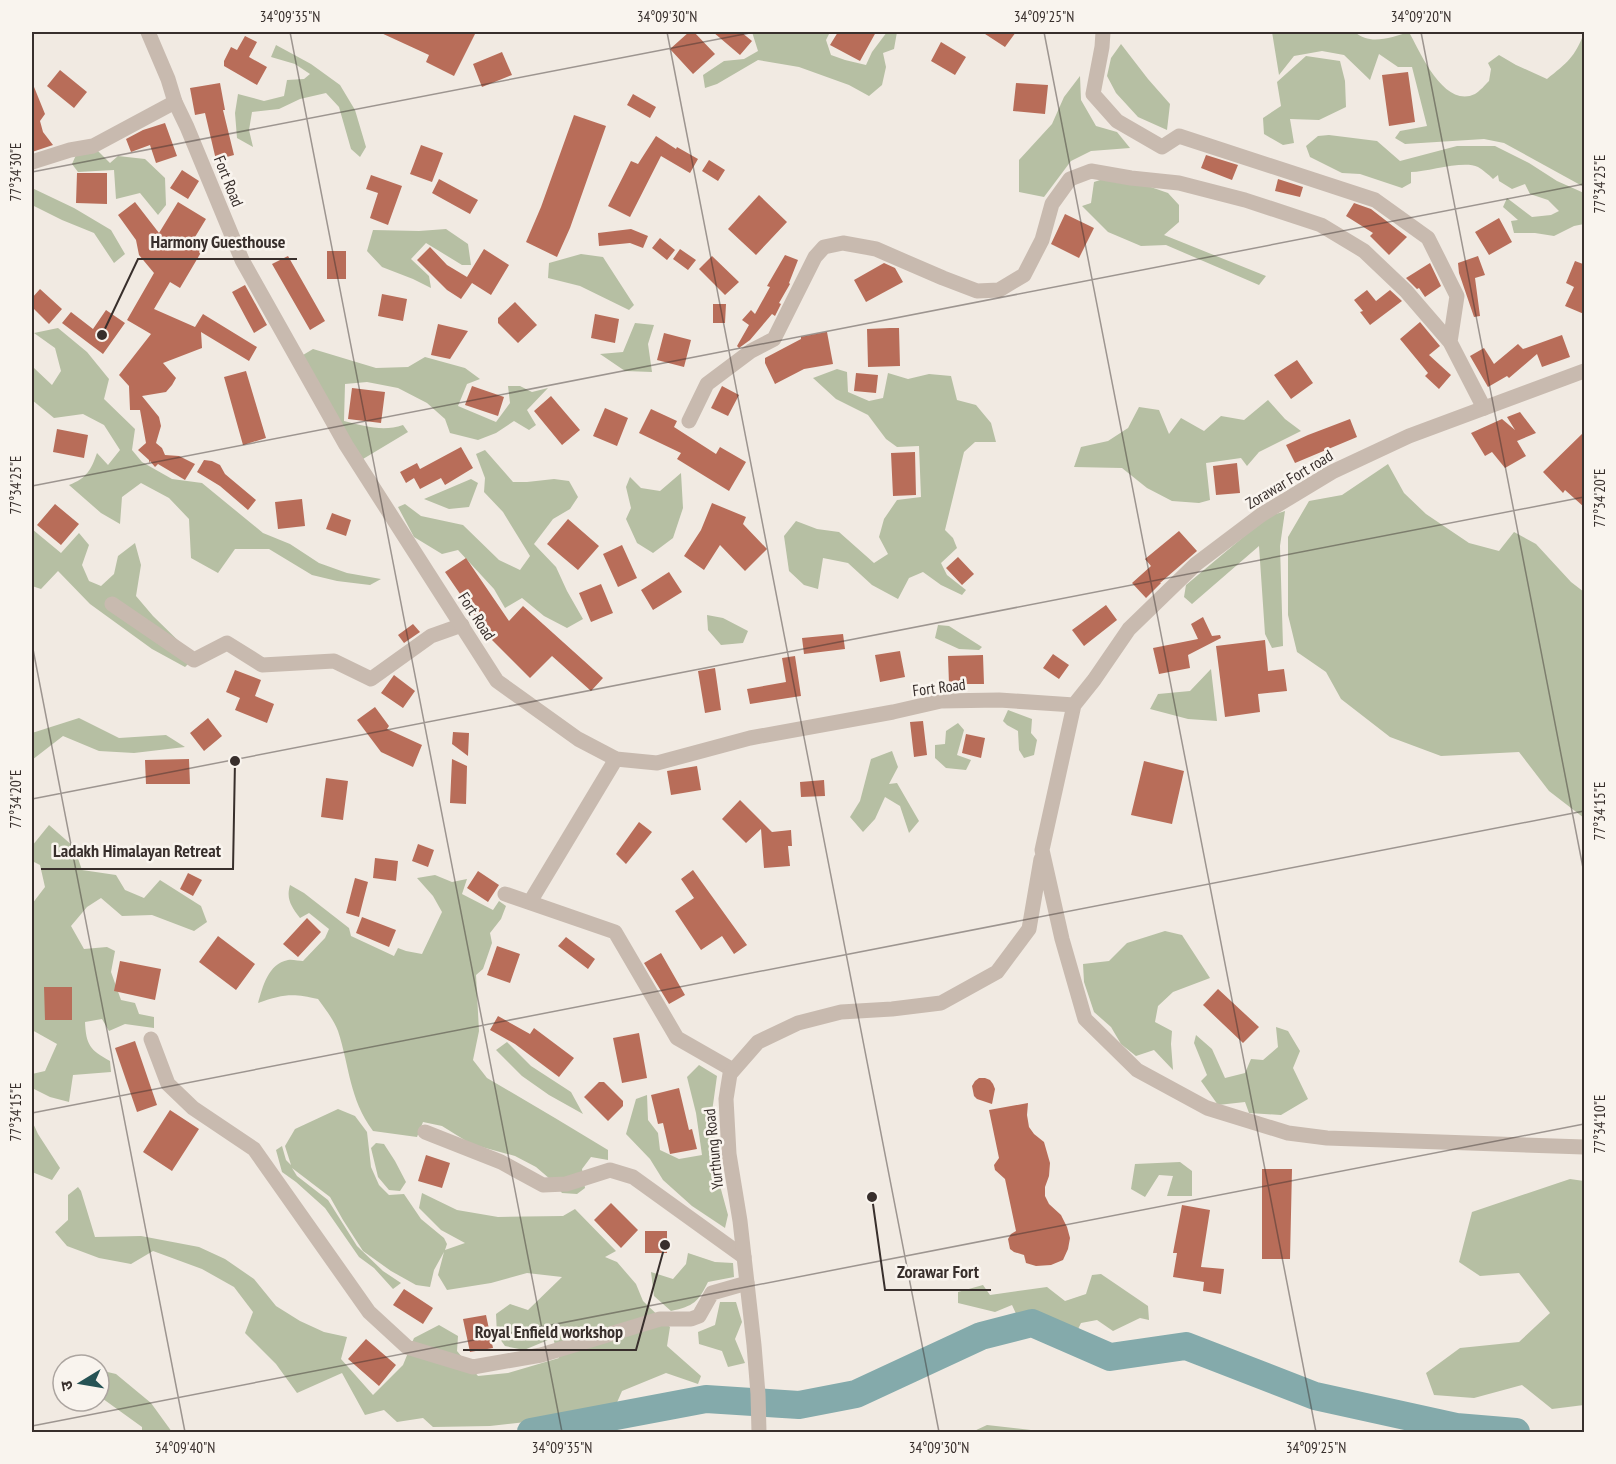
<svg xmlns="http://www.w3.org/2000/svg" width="1616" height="1464" viewBox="0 0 1616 1464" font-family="'PT Sans Narrow','Noto Sans Devanagari',sans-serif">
<rect width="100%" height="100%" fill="#f1eae2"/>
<path fill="#b6bfa3" d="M752 32H830L826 40 831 55 845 60 866 65 872 52 887 32H897L894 49 883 53 886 67 882 85 869 96 849 85 799 67 758 60 717 84 705 88 703 75 724 61 744 59 758 51Z
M1272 32H1355C1370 46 1392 37 1409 32 1420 52 1444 109 1475 94 1480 91 1485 85 1489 81L1491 69 1488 63 1499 55 1516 65 1547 79C1567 63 1575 57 1584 33V187L1504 143 1484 139 1405 144 1395 138 1400 131 1427 126 1412 67H1398L1379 54 1370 80 1344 55 1322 51 1294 56 1279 75Z
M1121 44 1148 79 1170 104 1167 130 1138 117 1116 93 1107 76 1111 58Z
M276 45 311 64 340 85 355 110 366 147 360 157 351 149 339 107 326 93 300 99 279 109 252 112 249 130 253 147 237 138 235 113 238 94 264 101 284 96 287 80 304 79 310 74 295 64 271 57Z
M1306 56 1340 61 1345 81 1346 107 1319 120 1290 119 1294 143 1283 145 1264 134 1263 118 1281 106 1277 82Z
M1080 76 1081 100 1096 126 1117 132 1130 148 1091 151 1071 161 1044 197 1019 192V160L1052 124 1064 97Z
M1329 135 1377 141 1400 161 1457 146H1495L1529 163 1557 181 1584 193V224L1574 226 1554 236 1535 233H1514L1511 221 1518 220 1503 207 1507 198 1532 217 1551 215 1559 211 1548 200 1530 194 1525 184 1512 189 1499 181 1498 175 1493 179C1489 175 1483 170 1478 167 1463 160 1428 172 1411 172V183L1402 188 1360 174 1342 173 1310 157 1306 146 1318 136Z
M98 151 110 163 118 156 145 159 165 178 166 205 158 215 140 193 116 199 114 170 78 172 72 164 76 155Z
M1103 179 1142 184 1168 193 1179 205V222L1164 235 1266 276 1259 285 1166 245 1141 246 1108 232 1082 206 1091 203 1094 182Z
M32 188 74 208 111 230 125 254 114 263 94 233 62 220 34 206 32 200Z
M446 229 468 244 471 265H462L426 243 411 259 429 276 431 288 413 279 382 267 367 251 373 230 419 231Z
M581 254 603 257 634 305 629 310 580 286 548 278 549 263Z
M635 323 654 325 648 344 652 372 625 371 600 354 623 352Z
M58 328 87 352 109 379 104 399 135 429 132 450 142 462 172 479 202 483 263 533 290 544 319 563 347 573 381 579 370 585 337 581 312 575 269 549H235L218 573 191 558 189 519 169 498 141 483 122 497 120 524 101 513 69 485C87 478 91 470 97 453L108 465 120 450 104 425 83 414 54 418 32 400V369L34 368 52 385 61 371 55 348 34 333Z
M313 349 376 368 408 367 425 357 465 368 480 379 467 384 458 406 496 422 510 403 508 386H520L532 392 548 388 527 410 536 425 529 430 514 421 496 433 478 440 450 433 445 419 427 403 398 388 367 382 345 384 344 421C364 426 383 432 403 425L408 432 363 459 350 439 303 355Z
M837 369 847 372 848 392 869 401 883 398 888 373 908 379 929 374 951 376 957 400 976 405 991 423 996 442H975L964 452 945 530 953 538 957 548 941 563 947 575 966 590 962 595 941 585 923 572 909 578 898 599 872 585 848 563 823 558 818 589 804 585 789 571 784 536 796 521 817 529 839 532 874 563 888 554 879 537 884 519 897 500 921 497 919 446 897 447 886 439 868 415 836 399 813 378Z
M1268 400 1285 419 1301 431 1259 452 1247 466 1241 458 1206 463 1210 500 1199 503 1172 501 1147 488 1122 468 1074 467 1081 447 1108 441 1128 428 1139 407 1159 410 1169 434 1181 418 1204 431 1221 416 1244 420Z
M485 450 513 482H527L554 479 569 481 578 497 570 509 553 519 534 544 556 567 567 591 583 619 567 628 544 616 522 598 505 608 494 589 458 550 442 554 414 537 398 507 405 504 421 516 463 525 499 560 520 570 530 556 503 512 484 492 485 478 476 454Z
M1388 464 1404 493 1426 514 1469 543 1499 551 1514 532 1536 544 1571 582 1584 592V818L1549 791 1519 752 1441 756 1390 737 1341 699 1326 672 1297 652 1288 615V537L1309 501 1342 495Z
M681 473 683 508 673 538 653 553 637 543 626 519 631 508 626 487 630 477 641 488 660 491Z
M471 479 478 483 469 507 449 509 424 499Z
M1285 511 1280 546 1283 646 1272 648 1265 634 1259 546 1192 604 1184 597 1186 585 1272 513 1276 514Z
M32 529 61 553 79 533 89 545 82 565 89 581 101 586 114 574 118 556 135 543 141 565 136 596 153 616 195 657 185 667 152 649 90 604 58 571 41 589 32 586Z
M707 615 723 618 748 631 743 643 721 645 708 630Z
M938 625 949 626 982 647 979 650 959 649 935 638Z
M1211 669 1217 721 1188 719 1150 709 1158 694 1190 691Z
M1008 710 1032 719 1031 733 1037 740 1034 755 1024 758 1019 750 1018 731 1007 725 1003 721Z
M79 718 119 738 166 735 185 747 134 753 99 751 63 736 32 760V733Z
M958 723 964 730 957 755 971 760 966 770 946 768 935 758V745L945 744 946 731Z
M892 751 898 767 889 784 897 783 919 821 909 833 900 806 885 797 875 819 863 832 850 817 860 801 871 759Z
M49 825 74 847 82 870 116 875 125 890 144 898 160 880 201 906 207 922 194 931 152 915 122 916 101 898 87 907 71 926 84 949 107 947 115 951 111 972 121 1000 135 1003 139 1014 154 1017V1028L125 1024 109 1031 102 1019 85 1022C86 1045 90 1050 110 1061L111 1072 73 1075 69 1102 50 1097 32 1088V1074L45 1071 57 1044 32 1030V904L45 887 40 865 32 861V846Z
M435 875 452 882 467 879 462 894 493 910 499 901 506 906 501 919 490 933 492 943 483 969 476 975 479 1031 473 1060 487 1078 555 1118 608 1150V1160L591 1157 582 1169 585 1188 577 1194 562 1193 550 1179 536 1167 515 1156 471 1144 442 1126 423 1122 417 1137 373 1131C349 1098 350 1068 338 1031 334 1020 325 1009 318 999 293 993 283 994 258 1003 263 986 268 964 288 960 292 959 299 961 303 961L325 938 329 929 309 913 300 918C291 906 286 899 290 885L304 893 349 928 351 936 394 956 398 948 406 951 422 954 442 912 433 896 417 878Z
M1165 931 1182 935 1210 978 1173 992 1158 1006 1155 1022 1172 1031 1171 1044 1173 1070 1154 1050 1136 1056 1121 1044 1111 1027 1094 1012 1084 982 1083 964 1109 961 1127 943Z
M1276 1027 1288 1031 1300 1051 1293 1068 1308 1099 1281 1115 1249 1113 1245 1102 1218 1105 1201 1081 1207 1075 1194 1043 1196 1035 1212 1049 1225 1078 1245 1073 1251 1059 1263 1060 1278 1047Z
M507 1042 531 1066 571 1092 583 1114 549 1095 522 1076 496 1050Z
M699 1065 717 1076 711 1119 719 1155V1182L728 1215 725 1228 692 1206 663 1180 650 1159 626 1134 636 1099 647 1095 648 1120 658 1133 660 1150 679 1159 702 1155 696 1113 687 1077Z
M338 1109 355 1116 367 1132 371 1167 379 1185 389 1195 404 1194 421 1219 444 1238 447 1244 445 1250 465 1243 441 1230 419 1208 422 1193 457 1210 498 1217 563 1216 575 1209 616 1251 605 1257 617 1262 636 1284 643 1301 670 1327 667 1346 701 1376 698 1384 666 1373 622 1391 615 1407 570 1411 535 1421 490 1426 433 1427 423 1418 397 1422 384 1410 365 1415 342 1373 297 1393 276 1364 245 1333 253 1312 234 1287 202 1269 153 1251 131 1264 99 1258 67 1246 55 1232 68 1220V1195L78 1187 81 1191 95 1237 141 1236 199 1247 225 1259 254 1279 276 1306 300 1321 324 1332 347 1337 341 1359 373 1395 403 1365 414 1338 439 1325 458 1336 457 1351 478 1376 508 1373 559 1358 553 1338 524 1350 505 1346 497 1335 496 1314 510 1304 528 1310 562 1277 527 1273 491 1283 447 1290 438 1275 444 1252 434 1270 430 1287 416 1285 391 1271 363 1251 343 1220 330 1197 292 1168 297 1176 328 1200 357 1246 383 1271 401 1283 393 1289 374 1268 359 1257 325 1208 296 1182 282 1172 276 1150 282 1146 286 1160 291 1165 285 1146 295 1129Z
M32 1121 38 1134 60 1168 52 1180 32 1172Z
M376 1143 384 1144 395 1161 406 1182 400 1191 389 1190 378 1177 371 1148Z
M1180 1162 1192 1171V1196H1167L1173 1176 1159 1175 1145 1197 1131 1189 1135 1164Z
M1570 1179 1584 1181V1405L1552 1409 1522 1385 1474 1398 1434 1395 1426 1373 1460 1348 1519 1342 1550 1313 1519 1273 1480 1276 1459 1262 1472 1212Z
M688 1253 715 1262 733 1263 734 1277 708 1282C698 1302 694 1306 671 1311L654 1296 651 1272 673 1279 686 1264Z
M1101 1274 1148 1306 1149 1320 1140 1318 1113 1331 1097 1320 1081 1323 1078 1329 1018 1318 1012 1305 995 1312 958 1303V1292L983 1285 990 1295 1047 1287 1065 1301 1086 1294 1092 1275Z
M720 1302H736L742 1322 735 1339 745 1363 728 1367 722 1351 699 1344 698 1332 715 1325Z
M99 1370 116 1374 151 1403 172 1432H142V1427L99 1396Z
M987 1425 1048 1432H972Z"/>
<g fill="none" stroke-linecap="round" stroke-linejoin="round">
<path stroke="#84aaab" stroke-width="28" d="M531 1432 706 1399 799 1405 856 1394 981 1336 1032 1323 1110 1357 1186 1346 1315 1396 1456 1427 1516 1432"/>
</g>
<path fill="#b86d59" d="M379 32H476L454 76 426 62 429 55Z
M689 32H694L715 54 693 74 670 49Z
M713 32H741L752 41 740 55Z
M838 32H876L860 61 830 45Z
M982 32H1016L1005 47Z
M245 36 257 42 249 57 267 67 257 85 224 66V61L231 47 237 50Z
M941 42 966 57 955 75 931 61Z
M502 52 512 75 482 87 473 64Z
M60 70 87 92 74 108 47 86Z
M1408 72 1415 122 1389 126 1382 75Z
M32 82 45 114 40 121 43 132 53 145 32 152Z
M220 83 225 110H223L234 155 216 160 205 113 195 115 190 88Z
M1016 83 1048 85 1045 114 1013 111Z
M633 94 656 107 650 118 627 105Z
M574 115 606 126 570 228 557 257 526 242 541 207Z
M165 123 177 156 156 163 150 145 131 152 126 139 143 130Z
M656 136 676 149 677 147 698 159 690 173 661 156 630 217 608 206 631 161 638 164Z
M421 145 443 153 432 182 410 174Z
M1206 155 1238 165 1232 180 1201 168Z
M709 160 725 170 718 181 702 171Z
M182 170 199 181 188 199 170 188Z
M77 173H107V204L76 203Z
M371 175 402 186 388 225 370 218 378 193 366 189Z
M439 179 478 200 470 214 432 193Z
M1278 179 1303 187 1300 197 1275 191Z
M759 195 787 222 756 255 728 229Z
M135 202 159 233 178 202 206 219 195 237 206 244 180 288 170 282 154 309 195 327 203 314 257 347 249 361 201 332 202 348 163 363 176 378 172 385 166 392 142 396 159 417 161 426 156 443 162 448 165 455 179 456 195 464 185 480 158 464 155 467 150 461 149 463V460L138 450 146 443 140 410H130L129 386 119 375 151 334 127 320 154 273 139 255 136 240 118 215Z
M1354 203 1371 209 1407 237 1389 255 1370 236 1373 233 1346 216Z
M1065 214 1094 228 1079 258 1051 244Z
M1499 218 1512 242 1489 255 1475 232Z
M631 229 648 236 643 248 630 243 599 246 598 233Z
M660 238 675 250 667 260 652 248Z
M430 247 447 265 467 277 484 249 509 265 491 295 472 283 461 299 447 290 417 260Z
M680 249 696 260 688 270 673 259Z
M327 251H346V279H327Z
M785 255 798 260 789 283 790 284 779 303 781 304 775 316 772 314 750 340 739 348 737 346 749 325 742 320 751 310 755 314 770 287 767 286Z
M288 256 325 321 310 330 272 264Z
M712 256 739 282 725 295 699 269Z
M1478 256 1485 275 1475 278 1480 316 1474 317 1459 273 1458 263Z
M1575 261 1583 264 1584 261V314L1565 306 1574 287 1566 283Z
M884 263 895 268 903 282 866 302 854 280Z
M1430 263 1441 286 1425 297 1419 288 1417 289 1406 278Z
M245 285 267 325 254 333 232 292Z
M40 289 62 309 49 324 32 307V298Z
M1367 290 1376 301 1390 290 1402 301 1370 325 1360 312 1363 311 1354 300Z
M382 294 407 299 403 321 378 316Z
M515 302 537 325 518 343 498 323V318Z
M713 304H726L725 323H713Z
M106 310 125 323 103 354 62 323 71 312 93 329Z
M595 314 619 319 615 343 591 338Z
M1420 322 1440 346 1429 355 1451 375 1439 389 1425 376 1428 373 1400 339Z
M438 324 468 331 450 359 431 355Z
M890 328H899L900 366 868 367 867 329Z
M827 332 833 364 804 369 775 384 765 363V358L801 339V337Z
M664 333 691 340 684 367 657 360Z
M1562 335 1570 357 1542 367 1537 354 1509 378 1507 376 1488 387 1470 356 1484 348 1494 364 1518 344 1523 349Z
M1297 360 1313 383 1291 399 1274 375Z
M246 371 266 438 243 445 224 377Z
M856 373 878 375 876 393 854 391Z
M472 386 504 397 498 416 465 405Z
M722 386 739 395 728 416 711 408Z
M352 388 385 392 381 423 348 419Z
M551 396 580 430 562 445 534 411Z
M605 408 628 418 617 446 593 436Z
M651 409 677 421 674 427 716 454 720 447 746 462 729 491 677 459 681 453 639 433Z
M1520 412 1536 433 1517 441 1526 456 1505 468 1492 452 1485 456 1471 433 1502 419 1515 430 1507 417Z
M1350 419 1357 437 1295 463 1286 445 1308 435Z
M57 429 88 435 84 458 53 452Z
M1584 432V507L1565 490 1563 493 1543 472Z
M461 447 473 468 445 485 441 478 420 489 414 478 406 483 400 472 417 463 420 469Z
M915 452 916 495 893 496 891 453Z
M204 460 212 461 220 465 225 474 256 500 248 510 220 486 197 472Z
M1237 463 1240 493 1216 495 1213 466Z
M302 499 305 526 278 529 275 502Z
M712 503 746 517 743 524 767 549 745 571 720 545 704 570 684 556 701 530Z
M55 504 79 524 61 545 37 525Z
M332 513 351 520 346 536 326 529Z
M568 519 599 546 578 570 547 544Z
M1179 531 1197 551 1160 583H1161L1146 598 1132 583 1151 566 1145 559Z
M622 545 637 578 618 587 603 554Z
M958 557 974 574 962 585 946 568Z
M466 558 509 621 523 606 603 678 591 691 552 656 530 678 491 639 445 572Z
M669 572 682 592 653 610 641 590Z
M601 584 613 613 591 622 579 593Z
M1106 605 1117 620 1084 646 1072 630Z
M1203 617 1212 636 1220 635 1221 638 1188 655 1190 668 1159 674 1153 648 1198 639 1191 624Z
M413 624 420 632 404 643 398 635Z
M843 634 845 649 804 654 802 638Z
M1265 640 1268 671 1284 669 1287 691 1258 694 1260 712 1225 717 1216 646Z
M900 651 905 677 880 682 875 655Z
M1053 654 1069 665 1059 679 1043 668Z
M983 655 984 684H949L948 656Z
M795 656 801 696 750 704 747 689 786 682 782 658Z
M715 668 721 710 705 713 698 671Z
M235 670 261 680 255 696 274 704 267 723 235 710 240 698 226 692Z
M394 675 415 691 403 708 381 693Z
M375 707 389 726 387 729 422 745 413 767 381 752 357 720Z
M208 718 222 736 204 751 190 733Z
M923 721 927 755 914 757 910 722Z
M453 732 469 733 468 756 452 744Z
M966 734 985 738 981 758 962 753Z
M189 759 190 784H146L145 760Z
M452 759 467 766 466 804 450 803Z
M1144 761 1184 771 1172 824 1131 815Z
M697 766 701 790 671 795 667 771Z
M326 778 348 781 343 820 321 817Z
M824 780 825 796 801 797 800 782Z
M740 800 772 832 791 830 792 846H788L790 866 764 868 761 829 746 843 722 819Z
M639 822 652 832 626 864 616 854Z
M418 844 434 850 428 867 412 861Z
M375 858 398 861 396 881 373 878Z
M693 870 747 945 734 954 722 936 701 950 675 911 694 898 681 879Z
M478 871 499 885 488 902 467 888Z
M188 873 202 880 193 896 180 889Z
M355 878 368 882 359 917 346 913Z
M362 917 396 930 389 947 356 933Z
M307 918 321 932 298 957 283 944Z
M218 936 255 964 236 990 199 962Z
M566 937 595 959 588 969 558 946Z
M497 946 520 954 510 983 487 975Z
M661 953 685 995 669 1004 644 963Z
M120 961 161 969 155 1000 114 991Z
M44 987H72V1020H45Z
M1218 989 1259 1027 1243 1043 1203 1005Z
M498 1016 530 1034 534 1028 574 1058 559 1077 515 1044 490 1030Z
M639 1033 647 1078 622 1083 613 1038Z
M135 1041 157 1105 137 1112 115 1048Z
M979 1078H985L990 1080 993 1084 995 1089 992 1104 977 1099 974 1096 972 1086 975 1081Z
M599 1082H604L623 1101V1106L608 1121 584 1097Z
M679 1088 689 1130 692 1129 697 1149 670 1154 663 1123 658 1124 651 1095Z
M1028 1103 1027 1115 1029 1127 1034 1134 1044 1142 1050 1163 1049 1176 1045 1187V1196L1049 1204 1061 1215 1067 1227 1070 1238 1068 1249 1063 1260 1051 1265 1036 1266 1026 1263 1024 1255 1014 1252 1010 1249 1008 1239 1011 1234 1016 1231 1005 1179 995 1170 994 1165 999 1158 989 1110Z
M170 1110 199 1129 172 1171 143 1152Z
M426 1155 450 1163 442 1188 418 1181Z
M1262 1169H1292L1290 1259H1262Z
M611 1203 638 1230 621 1248 594 1220Z
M1182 1205 1210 1210 1201 1267 1224 1269 1221 1294 1203 1291 1204 1282 1173 1277 1177 1253H1173Z
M645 1231H667V1253H645Z
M404 1289 433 1308 423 1324 393 1305Z
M486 1315 493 1348 470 1352 463 1319Z
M366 1339 396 1365 379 1386 348 1359Z"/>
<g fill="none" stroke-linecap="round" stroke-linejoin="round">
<path stroke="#c8baaf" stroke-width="15" d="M1103 32 1102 47 1093 94 1117 121 1162 147 1179 136 1375 200 1428 238 1457 296 1450 342 1484 408
M32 162 70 150 93 146 175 102
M689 421 707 384 751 351 774 339 815 257 824 247 843 243 876 249 943 278 977 291 999 290 1024 275 1042 240 1052 204 1070 179 1091 171 1131 178 1179 183 1245 200 1321 225 1364 251 1406 291 1450 342
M112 604 194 660 227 643 262 665 334 661 371 679 431 636 462 625
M505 894 615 932 677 1038 733 1070
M530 902 616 759
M151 1039 168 1084 193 1108 254 1149 369 1312 407 1347 473 1367 541 1355 660 1319H691L699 1316 712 1293 747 1283
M425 1132 501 1162 543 1185 566 1184 610 1170 633 1177 744 1257"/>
<path stroke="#c8baaf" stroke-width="15" d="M148 32 168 79 175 102 187 127 242 260 346 445 497 681 578 739 616 759 657 763 750 738 893 712 941 701 999 700 1074 705
M1584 371 1409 436 1332 472 1261 515 1196 564 1129 629 1094 680 1074 705 1042 850 1062 939 1085 1019 1137 1070 1207 1108 1288 1133 1327 1138 1584 1147
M759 1432 758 1394 754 1345 740 1221 729 1154 726 1099 730 1074 758 1042 798 1023 841 1012 892 1009 941 1003 997 972 1029 929 1041 859"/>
</g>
<path fill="none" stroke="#382f2c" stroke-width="1.5" stroke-opacity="0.45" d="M290 32 562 1432M667 32 939 1432M1044 32 1316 1432M1421 32 1584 873M32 172 755 32M32 486 1584 184M32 644 185 1432M32 799 1584 497M32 1113 1584 811M32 1426 1584 1124"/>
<g text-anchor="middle" stroke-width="5" stroke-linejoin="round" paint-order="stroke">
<g font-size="16" fill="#382f2c" stroke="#f9f4ee">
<text transform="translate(229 181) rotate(68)" y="6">Fort Road</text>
<text transform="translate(1289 479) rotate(-31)" y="6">Zorawar Fort road</text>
<text transform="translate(477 616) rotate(57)" y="6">Fort Road</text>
<text transform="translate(939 687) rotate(-7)" y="6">Fort Road</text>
<text transform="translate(713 1149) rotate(-96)" y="6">Yurthung Road</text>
</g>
</g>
<path fill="none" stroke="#382f2c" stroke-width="2" d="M102 335L138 259H297M235 761L233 869H41M872 1197L885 1290H991M665 1245L636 1350H463"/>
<g fill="#382f2c" stroke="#f9f4ee" stroke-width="2">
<circle cx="102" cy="335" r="6"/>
<circle cx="235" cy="761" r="6"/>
<circle cx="872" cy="1197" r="6"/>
<circle cx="665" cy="1245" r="6"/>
</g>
<g font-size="18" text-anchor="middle" font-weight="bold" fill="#382f2c" stroke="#f9f4ee" stroke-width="5" stroke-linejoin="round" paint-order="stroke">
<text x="218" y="248">Harmony Guesthouse</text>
<text x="137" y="857">Ladakh Himalayan Retreat</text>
<text x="938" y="1278">Zorawar Fort</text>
<text x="549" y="1338">Royal Enfield workshop</text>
</g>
<rect width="1616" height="1464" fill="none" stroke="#f9f4ee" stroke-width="66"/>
<g transform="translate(81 1383) rotate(259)"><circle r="28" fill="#f9f4ee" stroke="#aca5a0" stroke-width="1.5"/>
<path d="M0-4.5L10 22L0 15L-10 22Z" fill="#265355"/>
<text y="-9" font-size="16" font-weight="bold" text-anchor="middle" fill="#382f2c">उ</text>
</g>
<rect x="33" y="33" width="1550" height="1398" fill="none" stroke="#382f2c" stroke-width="2"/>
<g font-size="15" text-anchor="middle" fill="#382f2c">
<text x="290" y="22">34°09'35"N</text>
<text x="667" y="22">34°09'30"N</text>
<text x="1044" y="22">34°09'25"N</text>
<text x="1421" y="22">34°09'20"N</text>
<text transform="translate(16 172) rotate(-90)" y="5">77°34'30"E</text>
<text transform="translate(1600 184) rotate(-90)" y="5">77°34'25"E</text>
<text transform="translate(16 485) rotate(-90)" y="5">77°34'25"E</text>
<text transform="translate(1600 498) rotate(-90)" y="5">77°34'20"E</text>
<text transform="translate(16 799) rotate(-90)" y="5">77°34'20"E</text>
<text transform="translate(1600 811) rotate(-90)" y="5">77°34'15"E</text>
<text transform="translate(16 1112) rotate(-90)" y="5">77°34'15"E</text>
<text transform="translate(1600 1124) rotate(-90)" y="5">77°34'10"E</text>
<text x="185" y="1453">34°09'40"N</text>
<text x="562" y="1453">34°09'35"N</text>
<text x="939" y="1453">34°09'30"N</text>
<text x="1316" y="1453">34°09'25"N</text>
</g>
</svg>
